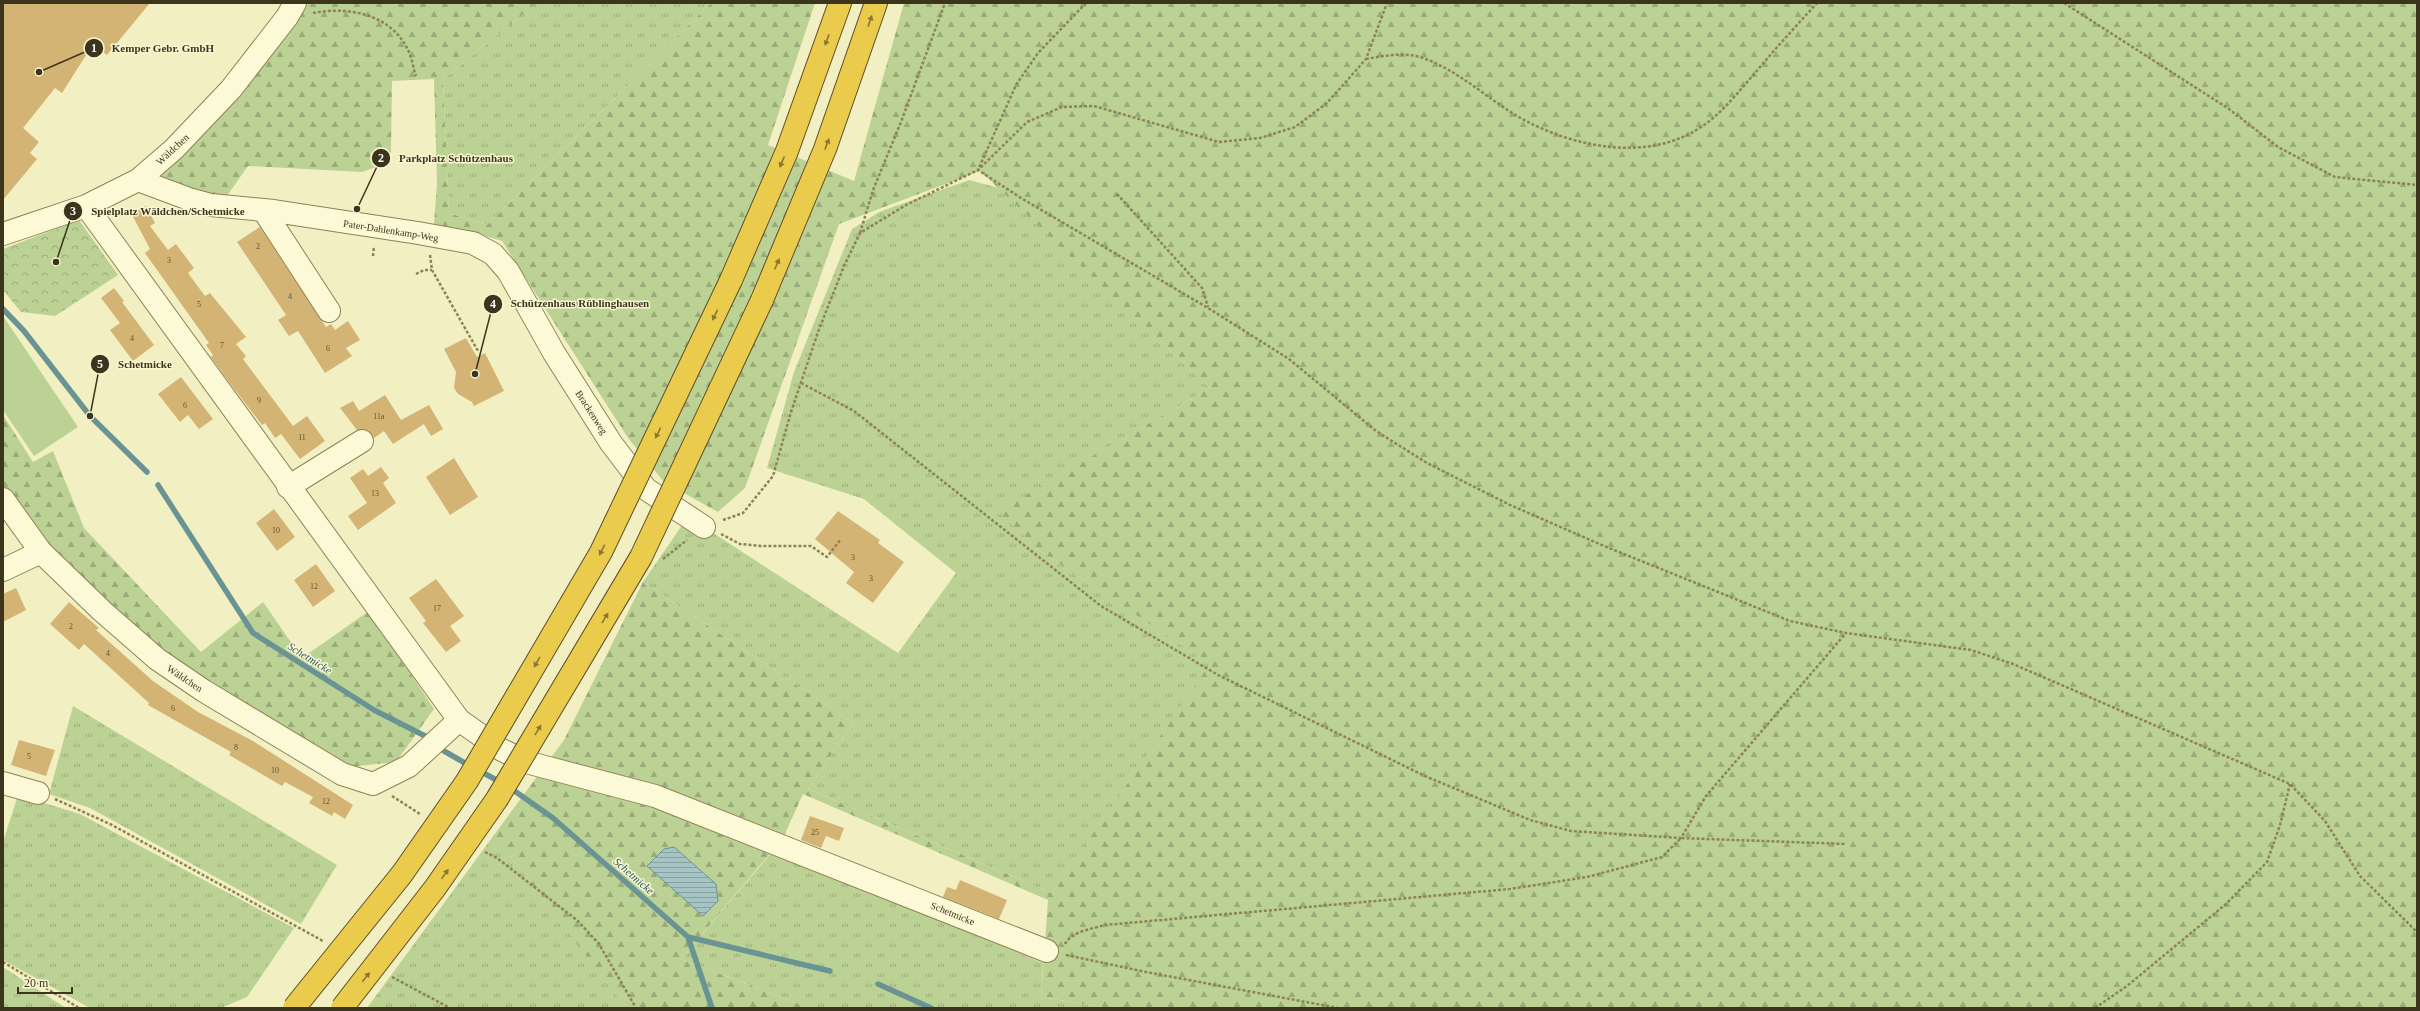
<svg xmlns="http://www.w3.org/2000/svg" width="2420" height="1011" viewBox="0 0 2420 1011" font-family="'Times New Roman',serif">
<defs>
<pattern id="grass-tufts" width="24" height="20" patternUnits="userSpaceOnUse"><rect width="24" height="20" fill="#bbd294"/><path d="M3 7l-1-3M5 7V3M7 7l1-3M15 17l-1-3M17 17v-4M19 17l1-3" fill="none" stroke="#99ab78"/></pattern>
<pattern id="forest-firs" width="22" height="20" patternUnits="userSpaceOnUse"><rect width="22" height="20" fill="#bbd294"/><path d="M5 1l3.5 6h-7zM16 11l3.5 6h-7z" fill="#99ab78"/></pattern>
<pattern id="park-crowns" width="20" height="18" patternUnits="userSpaceOnUse"><rect width="20" height="18" fill="#bbd294"/><path d="M2 6a3 3 0 1 1 6 0M12 15a3 3 0 1 1 6 0" fill="none" stroke="#99ab78"/></pattern>
<pattern id="water-rules" width="6" height="5" patternUnits="userSpaceOnUse"><rect width="6" height="5" fill="#a5c4c3"/><path d="M0 2.5h6" fill="none" stroke="#88a09e"/></pattern>
</defs>
<rect width="100%" height="100%" fill="#f2f0c2"/>
<path fill="url(#grass-tufts)" d="M537 3H711L487 225 449 213 443 79Z
M969 180 999 188 1210 388 999 511 1037 549 1211 664 1052 893 808 789 853 723 643 582 685 521 704 527 898 653 956 573 864 499 767 468 794 372 852 229 879 212Z
M73 706 337 865 301 924 90 808 49 794Z
M18 795 80 814 294 928 247 997 221 1008H90L3 960V842Z
M494 835 623 1003 626 1008H367Z
M772 852 1043 963 1041 997 1110 1008H809L681 959Z
M3 967 66 1008H3Z"/>
<path fill="url(#forest-firs)" d="M294 3H537L443 79 449 213 487 225 711 3H815L768 145 854 181 904 3H2417V1008H1110L1041 997 1048 900 803 794 783 838 681 959 809 1008H626L494 835 564 740 643 582 853 723 808 789 1052 893 1210 664 1037 549 998 511 1210 388 980 171 839 224 745 488 718 512 664 482 628 438 502 241 469 231 434 224 437 183 434 79 392 81 391 152 376 167 362 172 248 166 224 200 148 185 210 127 266 62Z
M3 415 33 462 53 451 84 528 201 652 263 602 302 658 369 611 434 709 396 762 340 768 164 665 74 576 3 495Z"/>
<path fill="url(#park-crowns)" d="M79 220 118 275 55 316 21 312 3 290V249Z"/>
<path fill="#bbd294" d="M3 316 78 427 34 456 3 410Z"/>
<path fill="url(#water-rules)" stroke="#6a9494" d="M674 847 716 884 718 901 703 916 647 866 664 849Z"/>
<g fill="none" stroke-linecap="round" stroke-linejoin="round">
<path stroke="#6a9494" stroke-width="5.5" d="M3 309 24 331 90 416 147 472
M158 485 253 633 374 710 427 737
M444 751 470 766
M478 770 502 783
M509 787 553 818 688 937 830 971
M688 937 712 1008
M878 984 931 1008"/>
</g>
<path fill="#d4b474" d="M3 3H150L107 55 93 44 62 93 55 88 23 128 39 142 30 153 37 159 3 200Z
M146 206 155 223 150 226 168 250 176 244 194 268 188 273 205 296 210 293 246 337 236 344 246 356 243 359 293 426 307 416 325 441 300 459 281 434 275 438 265 423 262 425 229 382 211 357 213 355 206 345 209 343 145 253 150 249 131 213Z
M260 227 326 327 331 324 335 330 348 321 360 340 346 348 352 356 325 373 298 331 289 336 278 320 286 315 237 242Z
M114 288 124 301 122 302 154 345 133 361 110 330 120 323 101 298Z
M466 338 477 357 485 353 504 391 474 406 472 402 458 394 454 388 456 372 444 349Z
M181 377 213 419 199 429 188 415 180 422 158 394Z
M385 395 401 420 429 405 443 429 431 436 424 424 393 444 384 431 374 438 368 430H357L340 408 353 401 359 411Z
M454 458 478 497 450 515 426 477Z
M381 467 389 478 383 483 396 503 358 530 348 516 367 503 350 478 363 469 368 476Z
M274 509 295 537 277 551 256 523Z
M838 511 880 540 878 543 904 562 873 603 846 583 854 572 815 539Z
M316 564 335 591 313 607 294 580Z
M436 579 464 616 450 626 461 641 446 652 423 623 426 621 409 598Z
M16 588 26 610 3 622V594Z
M69 602 99 628 96 630 153 681 198 712 253 741 353 805 345 819 334 812 332 816 309 803 313 797 285 782 282 786 229 755 231 752 148 705 149 703 84 644 79 650 50 624Z
M19 740 55 750 46 776 11 765Z
M810 816 844 828 839 841 826 836 821 848 801 840Z
M960 880 1007 900 999 919 943 897 947 887 956 890Z"/>
<g fill="none" stroke-linecap="round" stroke-linejoin="round">
<g stroke="#8e8257" stroke-width="24">
<path id="minor" d="M138 180 189 199 211 205 274 211 418 233 473 243 493 254 508 271 554 353 611 443 646 489 704 527
M86 206 459 720 500 749 526 762 655 796 1047 951
M264 211 329 311
M3 234 86 206 138 180 174 149 231 89 287 17 295 3
M288 487 362 441
M3 499 41 552 102 611 157 659 204 691 342 774 373 784 409 766 459 720
M3 570 41 552
M3 783 38 793"/>
</g>
<g stroke="#5b4e2c" stroke-width="24">
<path id="highway" d="M731 280 787 151 840 3
M762 300 825 149 876 3"/>
</g>
<path stroke="#8e8257" stroke-width="2.5" stroke-dasharray="3 2" stroke-linecap="butt" d="M1086 3 1038 53 1016 85 978 170 1027 122 1062 107 1094 106 1219 142 1260 138 1295 127 1327 103 1366 59 1387 3
M2064 3 2229 109 2278 147 2335 177 2417 185
M313 13C348 6 391 14 408 50 412 57 413 68 416 76
M1366 59C1383 56 1403 52 1420 57 1460 70 1490 102 1526 121 1580 149 1652 162 1704 125 1724 111 1739 91 1755 73 1775 49 1796 26 1817 3
M1117 194 1202 288 1208 307
M860 233 873 190 901 122 945 3
M430 255 432 270 478 351
M373 256 374 246
M416 274 424 270H432
M801 383 854 411 1101 606 1218 675 1425 776 1530 820 1571 831 1681 838 1706 796 1846 633
M723 520 743 513 773 476 791 412 818 332 844 266 860 233 906 205 978 170 1021 198 1208 308 1289 359 1376 431 1427 463 1510 505 1604 546 1790 621 1846 633 1971 650 2013 664 2290 784 2325 821 2360 876 2417 932
M721 534 740 544 761 546H811L827 557 841 539
M663 559 687 540
M392 796 420 814
M55 799 112 825 323 941
M485 852 497 858 578 921 599 944 636 1008
M1065 944C1072 931 1092 929 1105 925L1510 889 1587 877 1662 857 1681 838 1846 844
M1066 955 1146 972 1338 1008
M3 962 79 1008
M392 977 450 1008
M2095 1008 2127 986 2226 904 2267 862 2280 825 2290 784"/>
<use href="#minor" stroke="#fcfad6" stroke-width="22"/>
<use href="#highway" stroke="#eacb4b" stroke-width="22"/>
<g stroke="#5b4e2c" stroke-width="24" stroke-linecap="butt">
<path id="highway-bridge" d="M294 1008 402 874 467 781 601 552 731 280
M342 1008 435 888 497 799 641 557 762 300"/>
</g>
<use href="#highway-bridge" stroke="#eacb4b" stroke-width="22"/>
</g>
<defs><path id="oneway-solid" d="M-6-.8H1V-3.2L6.5 0L1 3.2V.8H-6Z"/></defs>
<g fill="#8a7832">
<use href="#oneway-solid" transform="translate(870 21) rotate(-71)"/>
<use href="#oneway-solid" transform="translate(827 40) rotate(110)"/>
<use href="#oneway-solid" transform="translate(827 144) rotate(-70)"/>
<use href="#oneway-solid" transform="translate(782 162) rotate(113)"/>
<use href="#oneway-solid" transform="translate(777 264) rotate(-67)"/>
<use href="#oneway-solid" transform="translate(715 315) rotate(116)"/>
<use href="#oneway-solid" transform="translate(658 433) rotate(116)"/>
<use href="#oneway-solid" transform="translate(602 550) rotate(117)"/>
<use href="#oneway-solid" transform="translate(605 618) rotate(-59)"/>
<use href="#oneway-solid" transform="translate(537 662) rotate(120)"/>
<use href="#oneway-solid" transform="translate(538 730) rotate(-59)"/>
<use href="#oneway-solid" transform="translate(445 874) rotate(-55)"/>
<use href="#oneway-solid" transform="translate(366 977) rotate(-52)"/>
</g>
<g text-anchor="middle" stroke-width="3" stroke-linejoin="round" paint-order="stroke">
<g font-size="8" fill="#625433">
<text x="258" y="249">2</text>
<text x="169" y="263">3</text>
<text x="290" y="299">4</text>
<text x="199" y="307">5</text>
<text x="132" y="341">4</text>
<text x="222" y="348">7</text>
<text x="328" y="351">6</text>
<text x="259" y="403">9</text>
<text x="185" y="408">6</text>
<text x="379" y="419">11a</text>
<text x="302" y="440">11</text>
<text x="375" y="496">13</text>
<text x="276" y="533">10</text>
<text x="853" y="560">3</text>
<text x="871" y="581">3</text>
<text x="314" y="589">12</text>
<text x="437" y="611">17</text>
<text x="71" y="629">2</text>
<text x="108" y="656">4</text>
<text x="173" y="711">6</text>
<text x="236" y="750">8</text>
<text x="29" y="759">5</text>
<text x="275" y="773">10</text>
<text x="326" y="804">12</text>
<text x="815" y="835">25</text>
</g>
<g font-size="10" fill="#3c341d" stroke="#f9f7d2">
<text transform="translate(172 149) rotate(-43)" y="4">Wäldchen</text>
<text transform="translate(391 230) rotate(9)" y="4">Pater-Dahlenkamp-Weg</text>
<text transform="translate(592 412) rotate(57)" y="4">Brackenweg</text>
<text transform="translate(185 678) rotate(34)" y="4">Wäldchen</text>
<text transform="translate(953 913) rotate(22)" y="4">Schetmicke</text>
</g>
<g font-size="11" font-style="italic" fill="#2a545e" stroke="#f9f7d2">
<text transform="translate(310 658) rotate(32)" y="4">Schetmicke</text>
<text transform="translate(634 876) rotate(41)" y="4">Schetmicke</text>
</g>
</g>
<path fill="none" stroke="#3c341d" stroke-width="1.5" d="M39 72L94 48M357 209L381 158M56 262L73 211M475 374L493 304M90 416L100 364"/>
<g fill="#3c341d" stroke="#f9f7d2" stroke-width="1.5">
<circle cx="39" cy="72" r="4"/>
<circle cx="357" cy="209" r="4"/>
<circle cx="56" cy="262" r="4"/>
<circle cx="475" cy="374" r="4"/>
<circle cx="90" cy="416" r="4"/>
<circle cx="94" cy="48" r="10"/>
<circle cx="381" cy="158" r="10"/>
<circle cx="73" cy="211" r="10"/>
<circle cx="493" cy="304" r="10"/>
<circle cx="100" cy="364" r="10"/>
</g>
<g font-size="12" text-anchor="middle" font-weight="bold" fill="#fff">
<text x="94" y="52">1</text>
<text x="381" y="162">2</text>
<text x="73" y="215">3</text>
<text x="493" y="308">4</text>
<text x="100" y="368">5</text>
</g>
<g font-size="11" text-anchor="middle" font-weight="bold" fill="#3c341d" stroke="#f9f7d2" stroke-width="3" stroke-linejoin="round" paint-order="stroke">
<text x="163" y="52">Kemper Gebr. GmbH</text>
<text x="456" y="162">Parkplatz Schützenhaus</text>
<text x="168" y="215">Spielplatz Wäldchen/Schetmicke</text>
<text x="580" y="307">Schützenhaus Rüblinghausen</text>
<text x="145" y="368">Schetmicke</text>
</g>
<rect width="2420" height="1011" fill="none" stroke="#3c341d" stroke-width="8"/>
<path d="M18 987v6h54v-6" fill="none" stroke="#3c341d" stroke-width="2"/>
<text x="24" y="987" font-size="12" fill="#3c341d" stroke="#f9f7d2" stroke-width="3" paint-order="stroke">20 m</text>
</svg>
